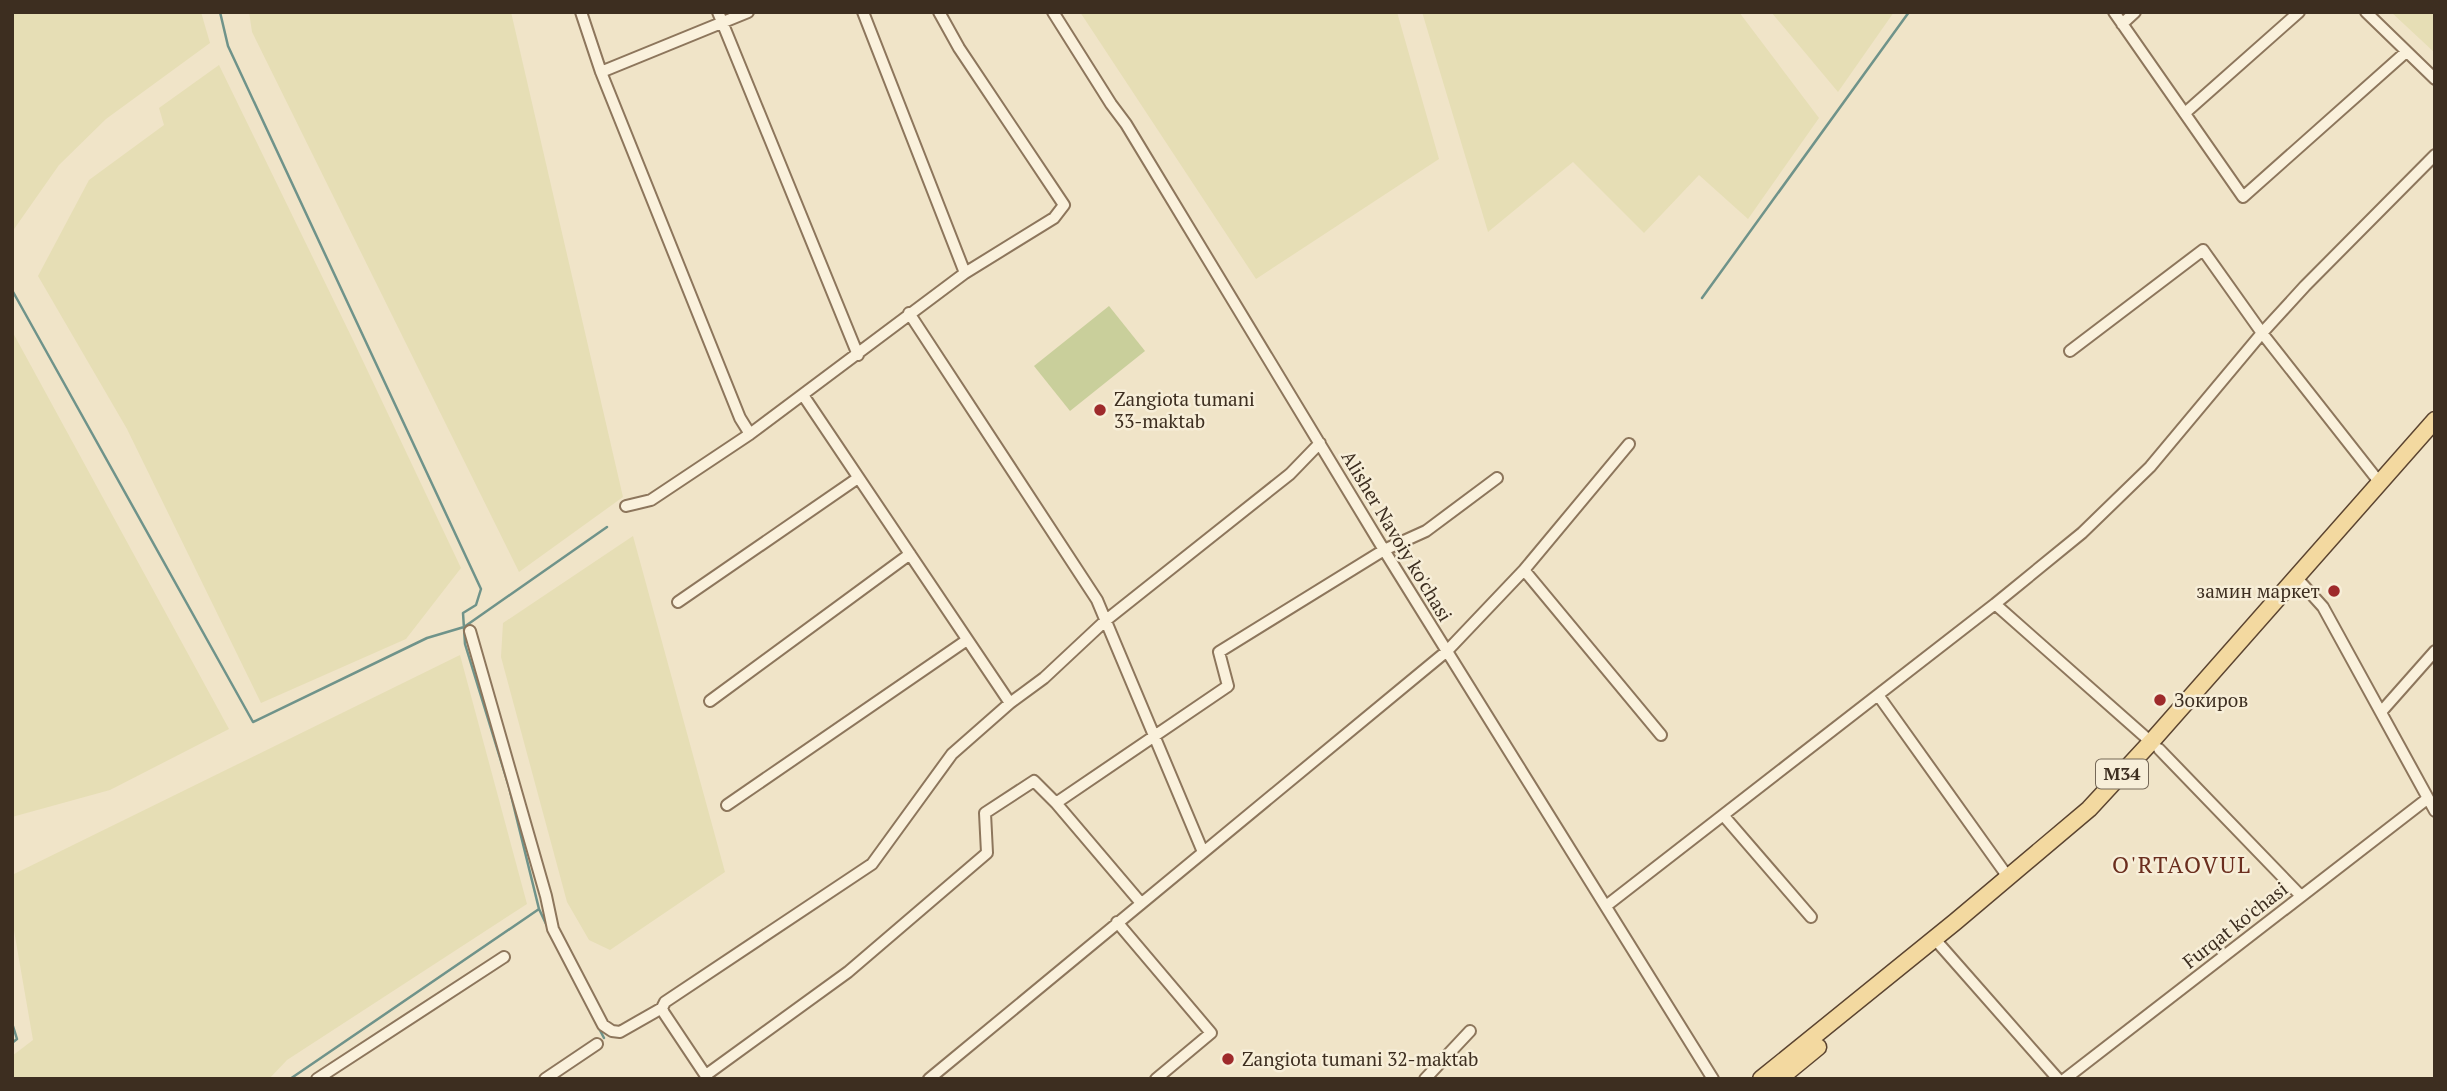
<svg xmlns="http://www.w3.org/2000/svg" width="2447" height="1091" viewBox="0 0 2447 1091" font-family="'PT Serif',serif">
<rect width="100%" height="100%" fill="#f0e4c8"/>
<path fill="#e6deb5" d="M12 12H201L210 43 106 119 59 165 12 232Z
M249 12H511L623 497 519 572 252 32Z
M1080 12H1397L1439 159 1256 279Z
M1422 12H1739L1819 118 1748 219 1699 175 1644 233 1573 162 1488 232Z
M1771 12H1894L1838 92Z
M2391 12H2435V53Z
M219 65 353 340 461 568 406 639 261 703 127 429 38 276 89 180 164 125 159 108Z
M12 331 229 729 110 790 12 817Z
M633 536 725 872 610 950 589 940 567 902 501 657 503 623Z
M460 655 527 904 287 1060 269 1079H12V1056L33 1040 12 919V875Z"/>
<path fill="#c9cf9b" d="M1109 306 1145 351 1070 411 1034 366Z"/>
<g fill="none" stroke-linecap="round" stroke-linejoin="round">
<path stroke="#6f938a" stroke-width="2.5" d="M220 12 228 46 481 589 476 605 463 613 465 644 509 787 539 909 547 926
M12 290 253 722 427 638 464 627 607 527
M1702 298 1909 12
M591 1013 604 1038
M12 1023 17 1039 12 1043
M290 1079 539 909"/>
<g stroke="#8d765c" stroke-width="14">
<path id="street" d="M581 12 601 72 740 418 750 434
M718 12 858 355
M863 12 965 273
M1053 12 1111 104 1126 124 1384 550 1713 1079
M2114 12 2243 197 2406 52
M2366 12 2435 79
M2122 24 2135 12
M601 72 748 12
M2185 113 2299 12
M909 313 1097 600 1203 852
M2070 351 2203 250 2262 333 2380 483
M803 395 1010 703
M626 506 651 500 750 434 965 273 1054 218 1064 205 959 48 939 12
M1524 570 1661 735
M2296 577 2323 607 2435 811
M678 602 858 478
M1995 604 2151 742
M470 631 546 896 553 929 603 1025 612 1031 620 1032 662 1008
M1878 695 2008 877
M710 701 910 554
M2381 712 2435 651
M2159 749 2301 896
M1056 803 1141 903
M727 805 967 640
M1723 815 1811 917
M1606 906 1995 604 2082 533 2150 467 2262 333 2305 286 2435 155
M1117 922 1211 1033 1156 1079
M1940 945 2058 1079
M706 1075 848 972 987 853 985 813 1034 781 1056 803 1228 686 1219 652 1384 550 1426 531 1497 478
M317 1079 504 957
M545 1079 597 1044
M708 1079 664 1013 662 1008 665 1002 872 864 952 754 1010 703 1044 678 1105 621 1290 474 1320 443
M929 1079 1447 651 1524 570 1629 444
M1425 1079 1470 1031
M2065 1079 2427 799"/>
</g>
<g stroke="#5b4430" stroke-width="19">
<path id="primary" d="M1761 1079 1955 922 2089 809 2151 742 2435 420
M1779 1079 1818 1047"/>
</g>
<use href="#street" stroke="#faf1dc" stroke-width="10"/>
<use href="#primary" stroke="#f3d9a0" stroke-width="16"/>
</g>
<g fill="#9e2a2b" stroke="#f7eed8" stroke-width="2.5">
<circle cx="1100" cy="410" r="7"/>
<circle cx="2334" cy="591" r="7"/>
<circle cx="2160" cy="700" r="7"/>
<circle cx="1228" cy="1059" r="7"/>
</g>
<g text-anchor="middle" stroke-width="5" stroke-linejoin="round" paint-order="stroke">
<rect fill="#f7eed8" stroke="#756857" stroke-width="2" x="2096" y="759.5" width="52" height="29" rx="5"/>
<g font-size="18" font-weight="bold" fill="#3d2e20">
<text x="2122" y="780">M34</text>
</g>
<g font-size="19" fill="#3d2e20" stroke="#f7eed8" text-anchor="start">
<text x="1114" y="406">Zangiota tumani<tspan x="1114" dy="22">33-maktab</tspan></text>
<text x="2320" y="598" text-anchor="end">замин маркет</text>
<text x="2174" y="707">Зокиров</text>
<text x="1242" y="1066">Zangiota tumani 32-maktab</text>
</g>
<g font-size="19" fill="#3d2e20" stroke="#f7eed8">
<text transform="translate(1397 536) rotate(59)" y="7">Alisher Navoiy ko'chasi</text>
<text transform="translate(2235 925) rotate(-38)" y="7">Furqat ko'chasi</text>
</g>
<g font-size="23" letter-spacing="2" fill="#6b2e1e" stroke="#f7eed8">
<text x="2182" y="873">O'RTAOVUL</text>
</g>
</g>
<rect width="2447" height="1091" fill="none" stroke="#3d2e20" stroke-width="28"/>
</svg>
